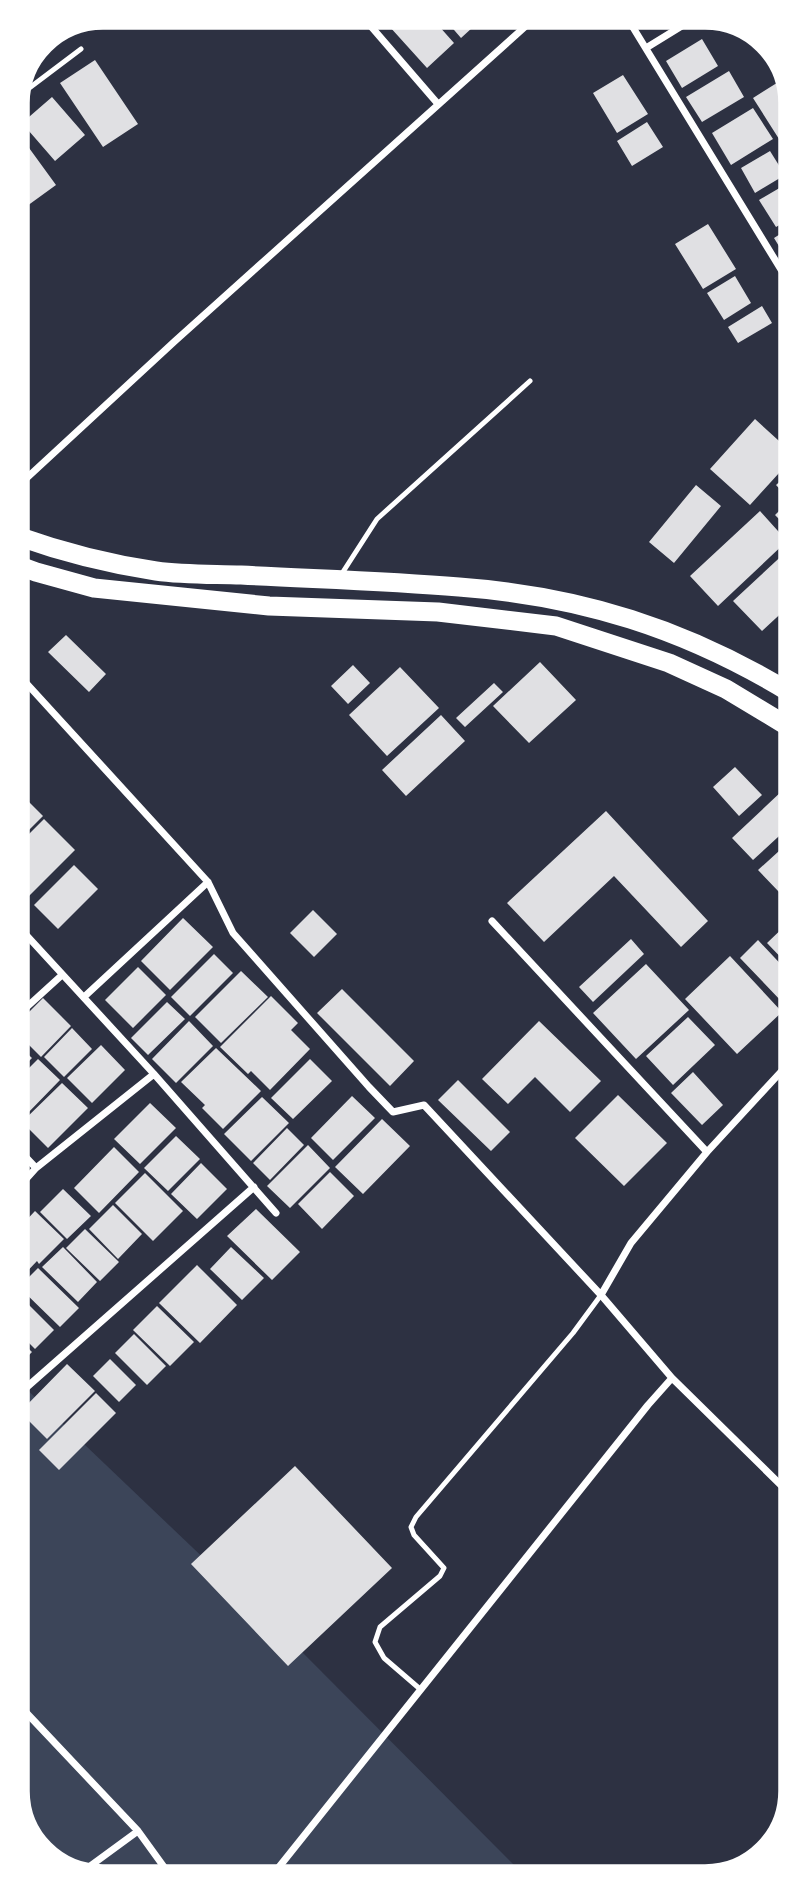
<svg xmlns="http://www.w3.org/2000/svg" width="808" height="1894" viewBox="0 0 808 1894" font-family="'DejaVu Sans',sans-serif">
<rect width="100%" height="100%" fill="#2d3142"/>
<path fill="#3c4559" d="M19 1382 302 1652 524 1875 97 1878 50 1860 20 1819Z"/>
<path fill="#e0e0e3" d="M380 16H430L454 43 427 68Z
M442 16H483L484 17 461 38Z
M702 39 718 66 682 88 666 61Z
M95 60 138 124 103 147 60 83Z
M729 71 744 97 702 122 686 97Z
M623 75 648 114 617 133 593 93Z
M788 76V134L779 139 753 98Z
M52 97 85 135 55 161 22 123Z
M753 108 773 139 731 165 712 133Z
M647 122 663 147 632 166 617 141Z
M16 130 56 185 16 214Z
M770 151 785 175 755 193 741 168Z
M788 183V220L776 227 759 200Z
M708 224 736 269 703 289 675 244Z
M788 229V261L774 238Z
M735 276 751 303 724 320 707 293Z
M762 306 772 323 738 343 728 327Z
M755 419 789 450V462L750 505 710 469Z
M789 473V499L776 485Z
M696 485 721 506 674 563 649 542Z
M789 501V529L775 515Z
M760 511 787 541 718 606 690 576Z
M789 549V606L762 631 733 601Z
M66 635 106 674 89 692 48 652Z
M540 662 576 700 529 743 493 706Z
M353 665 370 683 348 704 331 686Z
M400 667 439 708 387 756 349 715Z
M494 683 503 692 465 727 456 718Z
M441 715 465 741 406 796 382 770Z
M735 767 762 795 739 816 713 787Z
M783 790 790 796V826L753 860 732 838Z
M18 791 43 816 18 841Z
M606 811 708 921 681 947 614 876 544 942 507 903Z
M44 819 75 850 28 897 18 888V845Z
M790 841V882L779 892 758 870Z
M74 865 98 889 58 929 34 905Z
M313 910 337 934 314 957 290 933Z
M183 918 213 947 170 990 141 961Z
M790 921V967L767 943Z
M631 939 644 954 593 1002 579 987Z
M758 940 790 974V996L783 1003 740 958Z
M214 954 233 973 190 1016 171 997Z
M730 956 782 1012 737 1054 685 999Z
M646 964 689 1010 636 1059 593 1013Z
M138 967 166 995 133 1028 105 1000Z
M241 971 268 997 221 1043 195 1017Z
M342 989 414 1061 390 1086 317 1013Z
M271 996 298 1023 291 1030 310 1049 270 1090 251 1071 248 1074 220 1047Z
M43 998 71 1026 41 1057 18 1034V1023Z
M167 1002 185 1019 148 1055 131 1038Z
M688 1017 715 1045 673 1085 646 1056Z
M189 1021 213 1046 176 1083 152 1059Z
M539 1021 601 1081 570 1112 535 1077 508 1104 482 1079Z
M72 1028 92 1049 64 1077 44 1057Z
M18 1045 32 1058 18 1072Z
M101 1045 125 1070 92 1103 67 1078Z
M216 1048 261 1091 223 1129 202 1108 205 1105 181 1082Z
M38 1059 60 1080 25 1116 18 1110V1079Z
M310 1059 332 1081 293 1119 271 1098Z
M693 1072 723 1105 702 1125 671 1093Z
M458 1080 510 1132 491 1151 438 1100Z
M62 1083 88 1108 48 1148 22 1122Z
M618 1095 667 1143 624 1186 575 1138Z
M352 1096 375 1118 333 1160 311 1138Z
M262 1097 289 1123 251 1161 224 1134Z
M150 1103 176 1128 140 1164 114 1139Z
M382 1119 410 1146 363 1194 335 1167Z
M287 1128 304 1145 270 1180 253 1163Z
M176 1136 200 1159 168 1191 144 1168Z
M308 1145 330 1168 290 1208 267 1186Z
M114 1147 139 1172 99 1213 74 1188Z
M201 1163 227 1189 197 1219 171 1194Z
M330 1172 354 1196 322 1229 298 1204Z
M145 1173 183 1211 153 1241 115 1203Z
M63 1189 91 1216 67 1239 40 1212Z
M113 1205 142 1234 118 1259 89 1229Z
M256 1209 300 1252 272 1280 227 1236Z
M35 1211 64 1239 39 1264 37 1261 19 1280V1228Z
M85 1229 119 1262 100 1281 66 1248Z
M63 1247 97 1282 78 1302 42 1267Z
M231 1247 264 1278 242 1300 210 1269Z
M197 1265 237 1305 200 1343 159 1303Z
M38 1268 79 1308 60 1327 19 1287Z
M19 1295 54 1330 35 1349 19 1333Z
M157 1306 194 1342 170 1366 133 1330Z
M134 1334 166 1366 147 1385 115 1353Z
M19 1339 32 1352 19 1365Z
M110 1359 136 1385 119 1402 93 1376Z
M67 1364 95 1391 47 1439 20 1412Z
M96 1393 116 1413 59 1470 39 1450Z
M295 1466 392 1568 288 1666 191 1564Z
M756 1847 762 1853 730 1874Z"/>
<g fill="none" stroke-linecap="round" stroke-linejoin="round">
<path stroke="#fff" stroke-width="5" d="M16 98 81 49
M341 575 377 519 530 381
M420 1689 384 1658 375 1642 380 1627 440 1576 444 1568 414 1535 411 1527 416 1517 573 1333 601 1295"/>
<path stroke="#fff" stroke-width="7" d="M362 16 438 104
M626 16 788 281
M646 48 698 16
M17 487 175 341 537 16
M17 673 208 882 233 933 369 1087 393 1112 424 1105 601 1295
M492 921 707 1152
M18 926 154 1074 276 1213
M84 997 208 882
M18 1015 62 975
M19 1150 36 1168
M19 1187 36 1168 154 1074
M672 1378 791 1495
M19 1394 254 1187
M20 1706 138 1831 172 1878
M82 1872 138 1831
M271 1877 648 1405 672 1378 601 1295 631 1243 707 1152 790 1062"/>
<path stroke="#fff" stroke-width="19" d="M17 536C62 552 109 564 156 571 184 575 213 574 241 575 314 579 386 581 459 587 581 596 685 629 789 692
M17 565 36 572 94 588 269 606 438 612 556 626 669 663 726 689 789 727"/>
</g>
<path d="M0 0H808V1894H0ZM103 28H705A75 75 0 0 1 780 103V1791A75 75 0 0 1 705 1866H103A75 75 0 0 1 28 1791V103A75 75 0 0 1 103 28Z" fill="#fff" fill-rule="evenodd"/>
<path fill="none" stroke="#fff" stroke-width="3.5" d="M103 28H705A75 75 0 0 1 780 103V1791A75 75 0 0 1 705 1866H103A75 75 0 0 1 28 1791V103A75 75 0 0 1 103 28Z"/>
</svg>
